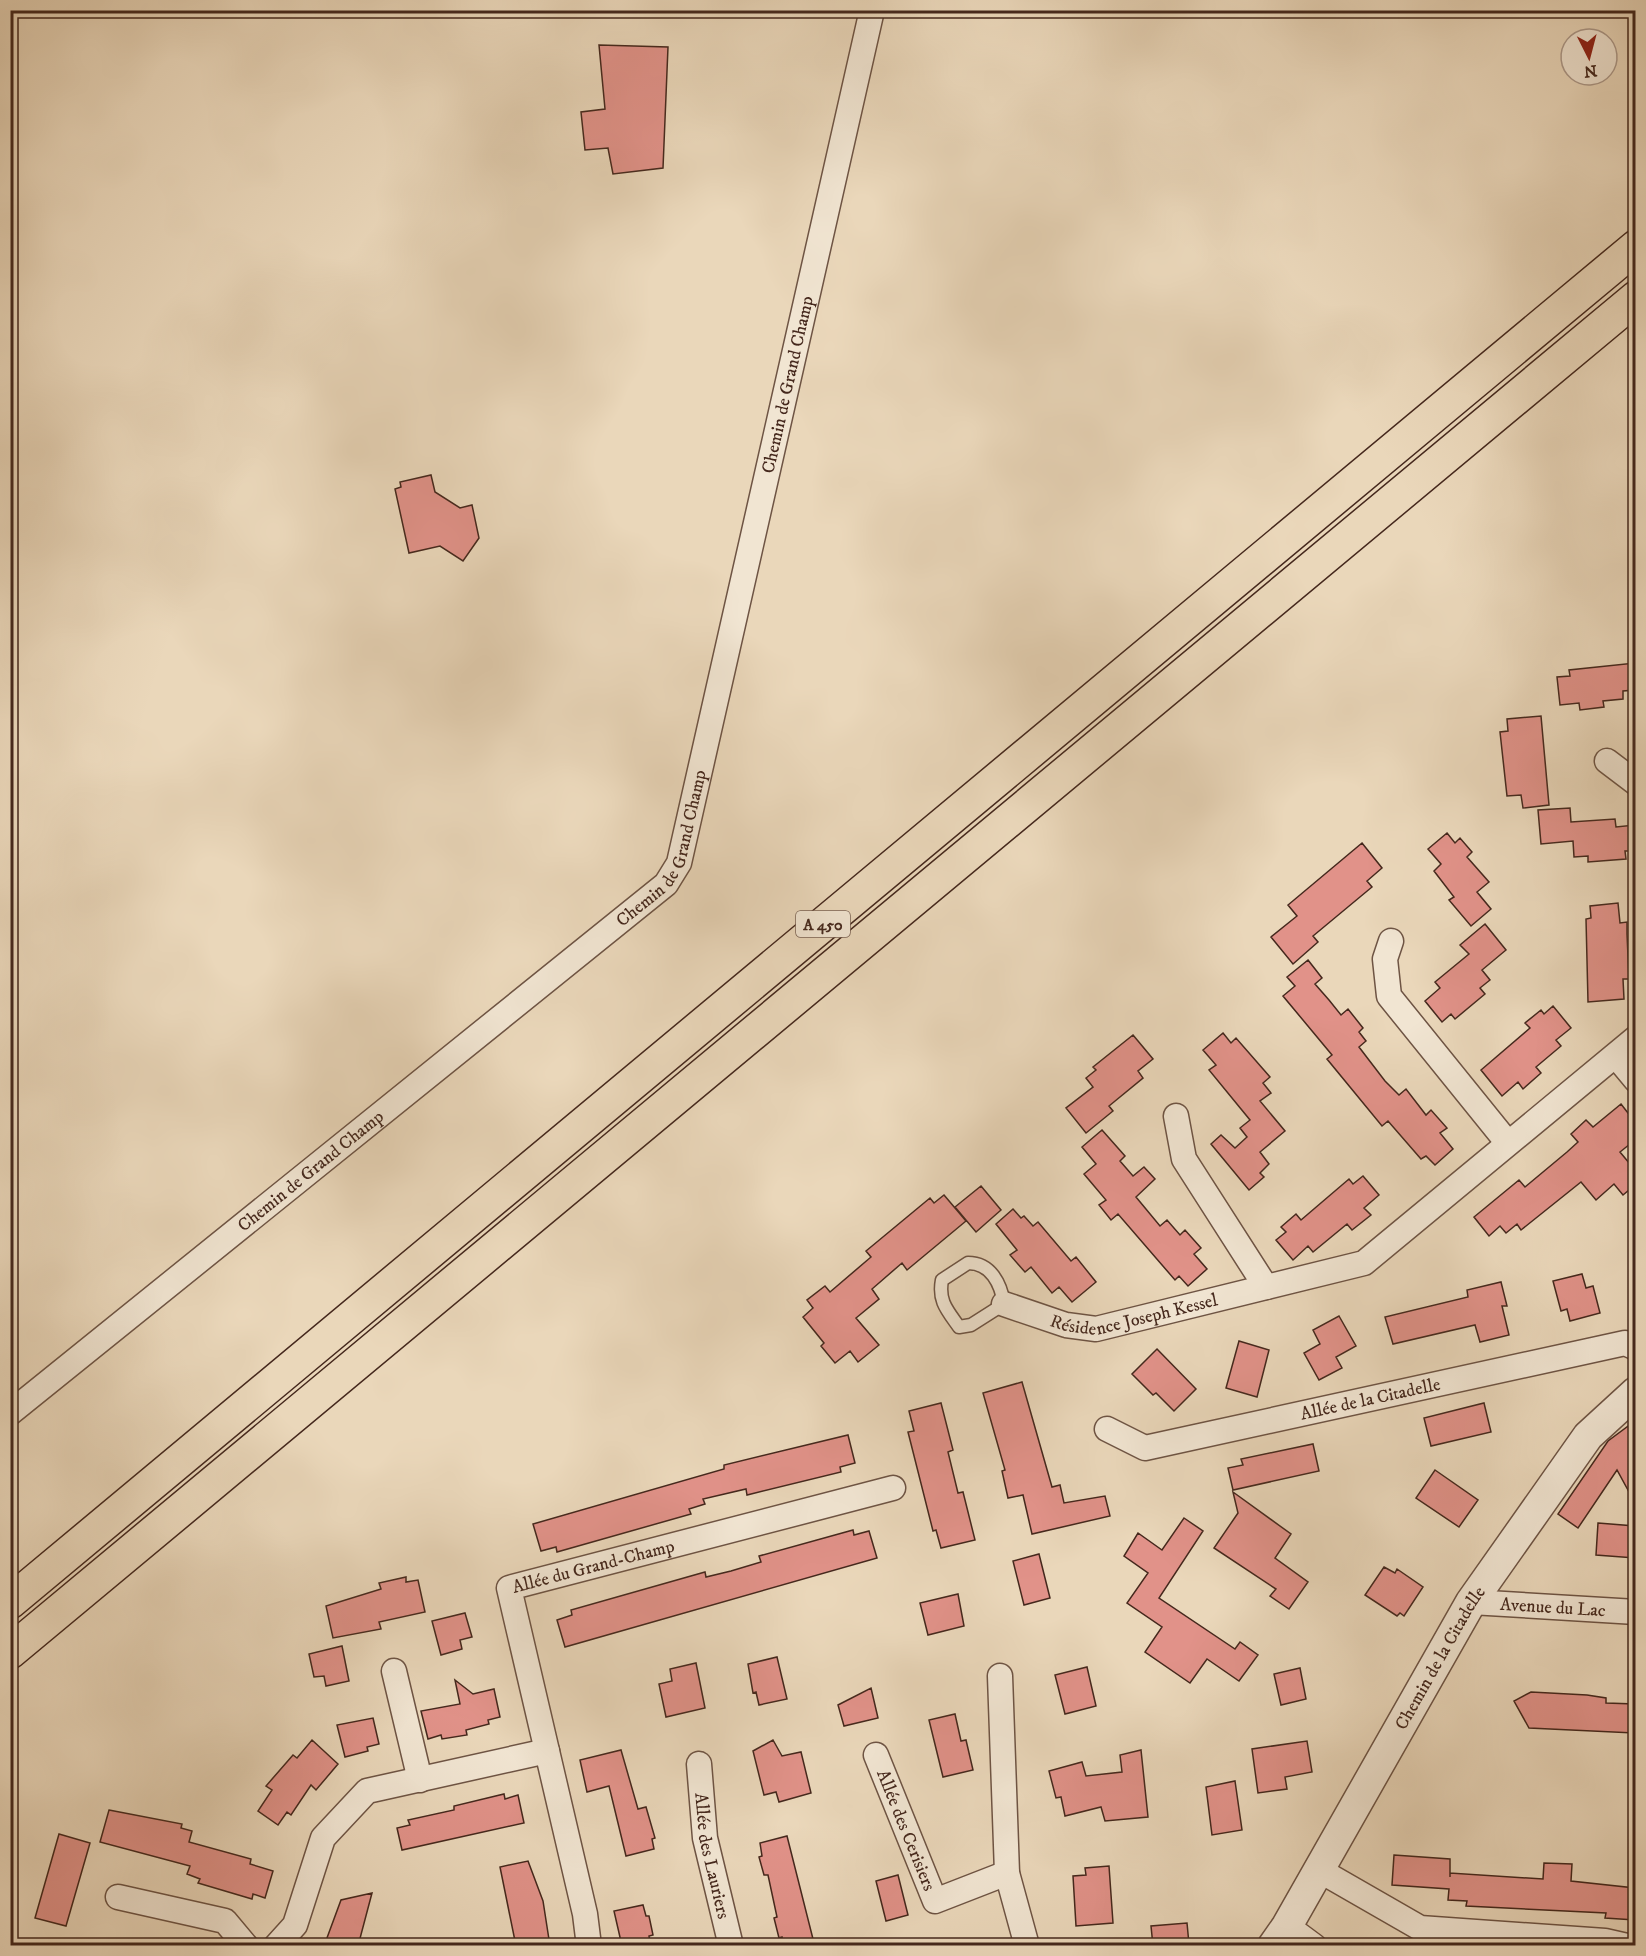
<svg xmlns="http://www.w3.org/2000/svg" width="1646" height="1956" viewBox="0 0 1646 1956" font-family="'IM FELL DW Pica',serif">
<rect width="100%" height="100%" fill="#ead7ba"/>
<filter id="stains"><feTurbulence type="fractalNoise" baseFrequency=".00333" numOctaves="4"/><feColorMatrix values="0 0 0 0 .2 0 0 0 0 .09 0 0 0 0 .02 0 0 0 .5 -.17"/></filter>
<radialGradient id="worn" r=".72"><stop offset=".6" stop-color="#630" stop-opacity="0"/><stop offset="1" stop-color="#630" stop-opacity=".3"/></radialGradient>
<path fill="#e19289" stroke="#45281d" stroke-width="1.5" d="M599 45 668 47 663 168 613 174 608 148 585 150 581 112 605 109Z
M431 475 435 492 460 508 472 505 479 538 463 561 440 546 409 553 395 489 401 487 400 482Z
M1635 663V690L1623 691V699L1603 701 1604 707 1580 710 1579 703 1560 705 1557 677 1570 676 1569 670Z
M1541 716 1549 805 1523 808 1521 795 1507 796 1500 732 1508 731 1507 719Z
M1570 808 1571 822 1615 819 1616 827 1635 825V851H1625L1626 859 1588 862V856L1574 857 1573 841 1541 844 1538 810Z
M1447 833 1455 843 1460 838 1472 852 1467 857 1489 882 1477 892 1491 909 1471 926 1449 900 1454 897 1434 871 1441 864 1428 849Z
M1362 843 1382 868 1367 881 1372 887 1313 936 1318 942 1293 964 1271 937 1297 916 1288 905Z
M1618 903 1620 923 1627 922V934L1629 979H1623L1624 999 1588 1002 1586 919 1591 918 1590 906Z
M1485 924 1506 950 1482 970 1490 980 1480 988 1485 994 1455 1019 1451 1014 1442 1022 1425 1001 1440 988 1435 982 1469 954 1460 945Z
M1308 960 1322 978 1315 984 1329 1000 1341 1015 1348 1009 1363 1028 1359 1032 1366 1041 1359 1047 1385 1081 1399 1095 1406 1089 1426 1115 1431 1110 1447 1128 1440 1133 1453 1149 1435 1165 1426 1156 1421 1159 1388 1121 1382 1126 1327 1059 1332 1055 1283 996 1295 986 1287 977Z
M1553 1006 1571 1028 1556 1040 1561 1046 1536 1067 1541 1073 1523 1089 1518 1082 1502 1096 1481 1070 1530 1028 1525 1023 1541 1010 1544 1014Z
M1223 1033 1231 1043 1236 1038 1270 1077 1263 1083 1271 1093 1260 1101 1285 1131 1260 1152 1269 1164 1260 1173 1264 1177 1249 1190 1211 1144 1221 1135 1235 1148 1247 1137 1240 1128 1250 1120 1209 1070 1216 1065 1203 1050Z
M1133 1035 1153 1059 1138 1071 1143 1078 1109 1106 1113 1111 1086 1133 1066 1108 1093 1087 1086 1078 1096 1070 1093 1067Z
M1621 1104 1635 1122V1140L1620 1152 1635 1170V1185L1623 1195 1614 1184 1596 1200 1581 1182 1521 1230 1517 1224 1506 1233 1500 1226 1489 1236 1474 1217 1519 1180 1525 1187 1567 1152 1578 1142 1571 1134 1586 1120 1593 1127Z
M1102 1130 1125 1156 1120 1161 1133 1176 1144 1167 1155 1179 1136 1197 1160 1226 1167 1220 1180 1235 1185 1230 1201 1248 1194 1254 1207 1269 1188 1286 1179 1276 1175 1280 1118 1214 1111 1220 1099 1205 1106 1200 1084 1174 1096 1164 1082 1147Z
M1363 1176 1379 1195 1364 1208 1371 1215 1352 1230 1347 1224 1313 1252 1308 1246 1293 1260 1276 1240 1286 1232 1281 1227 1296 1214 1301 1220 1349 1179 1353 1184Z
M981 1186 1001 1210 976 1232 955 1207Z
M944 1195 966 1221 907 1270 902 1263 872 1289 879 1299 856 1318 879 1345 858 1362 850 1351 835 1363 821 1346 824 1343 803 1317 813 1308 807 1300 825 1286 830 1292 871 1257 866 1251 930 1198 934 1203Z
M1013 1209 1021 1218 1024 1216 1033 1226 1038 1222 1071 1261 1076 1257 1096 1282 1072 1302 1059 1287 1052 1293 1031 1267 1025 1272 1010 1255 1017 1250 996 1224Z
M1582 1274 1586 1288 1593 1286 1600 1313 1570 1321 1567 1309 1561 1311 1553 1281Z
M1501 1282 1507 1306H1502L1509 1335 1480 1342 1475 1325 1393 1344 1385 1317 1468 1297 1467 1290Z
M1339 1316 1356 1346 1336 1357 1342 1368 1319 1380 1304 1353 1320 1344 1313 1330Z
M1239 1341 1269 1350 1257 1397 1226 1388Z
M1157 1349 1196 1389 1174 1411 1156 1393 1153 1395 1132 1374Z
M1022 1382 1052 1487 1060 1485 1064 1503 1105 1496 1110 1516 1032 1534 1023 1495 1008 1498 1002 1471 1005 1470 983 1393Z
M941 1403 953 1450 948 1452 958 1493 963 1492 975 1540 941 1548 936 1530 933 1531 908 1432 914 1431 909 1411Z
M1484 1403 1491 1432 1431 1446 1424 1418Z
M1635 1421V1503L1617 1470 1578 1528 1558 1514 1608 1441Z
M848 1435 855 1463 840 1467 841 1472 747 1495 746 1489 703 1499 705 1504 689 1509 691 1514 557 1552 556 1547 541 1551 533 1524 724 1469V1465Z
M1313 1444 1319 1471 1233 1490 1228 1468 1243 1465 1241 1459Z
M1435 1470 1478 1500 1459 1527 1416 1498Z
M1233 1492 1291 1534 1275 1558 1308 1582 1289 1609 1270 1596 1276 1589 1214 1548 1238 1513Z
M1184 1518 1203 1531 1159 1598 1235 1649 1240 1642 1258 1655 1239 1681 1207 1659 1190 1683 1145 1652 1162 1627 1127 1603 1148 1573 1124 1556 1138 1533 1162 1550Z
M1598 1523 1635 1526V1558L1596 1555Z
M853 1530 854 1535 869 1531 877 1558 565 1647 557 1620 572 1615 571 1610 705 1572 706 1577 731 1571 761 1562 759 1556Z
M1039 1554 1050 1598 1024 1605 1013 1561Z
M1384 1567 1395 1573 1397 1569 1423 1587 1404 1616 1400 1613 1397 1616 1365 1595Z
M406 1577V1582L418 1580 425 1612 379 1622 381 1629 333 1638 326 1606 381 1589 379 1583Z
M958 1594 964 1626 928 1635 920 1603Z
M465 1613 472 1637 460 1640 462 1649 441 1655 432 1621Z
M342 1646 349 1681 326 1686 324 1676 314 1677 309 1654Z
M777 1657 787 1699 759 1705 756 1692 753 1693 748 1664Z
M696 1663 705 1708 666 1717 659 1684 672 1681 670 1669Z
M1087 1667 1096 1706 1065 1714 1055 1675Z
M1300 1668 1306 1699 1281 1705 1274 1674Z
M455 1680 473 1694 494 1689 500 1717 488 1720 489 1724 466 1730 467 1735 442 1739 441 1735 428 1739 421 1711 460 1704Z
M871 1688 878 1718 844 1726 838 1705Z
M1531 1692 1587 1695 1606 1698V1703L1635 1704 1634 1733 1529 1728 1514 1701Z
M955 1714 961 1741 966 1740 973 1770 943 1777 929 1720Z
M373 1718 379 1744 367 1747 368 1751 345 1757 337 1725Z
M312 1740 338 1764 316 1790 311 1785 291 1815 287 1812 278 1825 258 1811 272 1790 266 1786 293 1755 297 1758Z
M773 1740 782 1756 801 1752 811 1793 779 1802 776 1792 764 1795 753 1751Z
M1307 1741 1312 1772 1285 1777 1287 1789 1258 1793 1252 1749Z
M621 1750 638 1809 646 1807 655 1838 652 1839 654 1849 626 1856 609 1786 587 1792 580 1760Z
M1141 1750 1148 1817 1105 1821 1101 1807 1065 1816 1061 1797 1056 1798 1049 1771 1082 1762 1086 1776 1122 1772 1120 1755Z
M1235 1781 1242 1830 1212 1835 1206 1787Z
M504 1794 505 1799 518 1795 524 1823 402 1850 397 1828 410 1825 408 1820 454 1810V1806Z
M109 1810 182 1824 181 1828 192 1831 189 1842 251 1859 250 1864 273 1871 265 1898 253 1894 252 1899 198 1883 200 1879 187 1874 190 1866 100 1842Z
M59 1834 90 1843 66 1926 35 1918Z
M787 1836 813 1939 784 1946 782 1937 779 1938 774 1918 777 1917 768 1875H764L759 1857 762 1856 760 1843Z
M1394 1855 1450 1859V1877V1873L1543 1879 1544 1863 1572 1864 1571 1881 1635 1888V1920L1605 1918 1606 1913 1466 1906 1467 1901 1448 1900 1449 1889 1392 1885Z
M528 1861 543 1901 550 1946H516L500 1867Z
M1109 1866 1113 1923 1076 1926 1073 1876 1086 1875 1085 1868Z
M898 1875 908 1915 886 1921 876 1881Z
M372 1893 358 1946H324L341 1900Z
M643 1905 646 1916H649L653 1935 649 1936 651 1946H622L614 1911Z
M1187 1923 1189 1944 1153 1946 1151 1926Z"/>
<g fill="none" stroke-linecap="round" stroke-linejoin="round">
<g stroke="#6e5444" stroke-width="15">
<path id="service" d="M968 1263C991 1263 1001 1284 1004 1304L971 1325 959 1327C947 1310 938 1301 942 1280Z"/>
</g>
<g stroke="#6e5444" stroke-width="27">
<g id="minor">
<path d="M1607 761 1636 783"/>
<path d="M1391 941 1385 959 1389 996 1507 1142"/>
<path d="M1616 1056 1636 1080"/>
<path d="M1176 1116 1184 1159 1266 1287"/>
<path id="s1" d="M1004 1304 1066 1325 1096 1329 1364 1263 1636 1038"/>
<path id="s2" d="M10 1413 666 884 679 863 872 10"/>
<path id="s3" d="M1107 1429 1145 1448 1625 1343 1636 1348"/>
<path id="s4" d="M1471 1602 1636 1612"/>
<path d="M394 1671 420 1780"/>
<path d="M1000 1676 1007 1873 1027 1946"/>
<path id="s5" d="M876 1755 935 1901 1007 1873"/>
<path id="s6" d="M699 1764 705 1838 731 1946"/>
<path d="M1319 1870 1420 1928 1605 1941 1627 1946"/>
<path d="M118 1897 225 1921 246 1946"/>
<path d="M1287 1926 1314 1946"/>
<path d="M276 1946 295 1925 323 1838 367 1791 547 1751"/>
<path id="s7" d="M589 1946 585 1914 509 1588 893 1488"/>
</g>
</g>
<g stroke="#6e5444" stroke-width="33">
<g id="tertiary">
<path id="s8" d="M1273 1946 1287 1926 1471 1602 1588 1436 1636 1392"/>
</g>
</g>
<g stroke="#45281d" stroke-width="36">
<path id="motorway" d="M10 1602 1636 247
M10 1652 1636 298"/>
</g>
<use href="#service" stroke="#f1e5d2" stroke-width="12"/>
<use href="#minor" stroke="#f1e5d2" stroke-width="24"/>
<use href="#tertiary" stroke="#f1e5d2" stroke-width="30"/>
<use href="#motorway" stroke="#ead7ba" stroke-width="33"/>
</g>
<g text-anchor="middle" stroke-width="4.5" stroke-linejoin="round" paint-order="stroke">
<rect fill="#f1e5d2" stroke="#796153" stroke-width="1.5" x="796" y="911" width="54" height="26" rx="4.5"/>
<g font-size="16" font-weight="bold" fill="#45281d">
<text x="823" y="930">A 450</text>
</g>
<g font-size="18" fill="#45281d" stroke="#f1e5d2">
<text dy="6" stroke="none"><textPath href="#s2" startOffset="1358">Chemin de Grand Champ</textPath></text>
<text dy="6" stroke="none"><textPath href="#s2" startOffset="872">Chemin de Grand Champ</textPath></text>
<text dy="6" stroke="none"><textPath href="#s2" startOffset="386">Chemin de Grand Champ</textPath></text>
<text dy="6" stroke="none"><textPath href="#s1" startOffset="135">Résidence Joseph Kessel</textPath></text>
<text dy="6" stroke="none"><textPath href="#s3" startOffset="273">Allée de la Citadelle</textPath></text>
<text dy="6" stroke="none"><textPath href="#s7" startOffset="454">Allée du Grand-Champ</textPath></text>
<text dy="6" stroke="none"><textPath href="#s4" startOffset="82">Avenue du Lac</textPath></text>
<text dy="6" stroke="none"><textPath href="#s8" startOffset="333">Chemin de la Citadelle</textPath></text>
<text dy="6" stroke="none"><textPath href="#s5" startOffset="81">Allée des Cerisiers</textPath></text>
<text dy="6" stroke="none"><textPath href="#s6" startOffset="93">Allée des Lauriers</textPath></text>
</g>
</g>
<rect width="1646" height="1956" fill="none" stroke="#ead7ba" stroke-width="36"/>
<rect x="12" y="12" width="1622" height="1932" fill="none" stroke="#45281d" stroke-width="3"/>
<rect x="18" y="18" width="1610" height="1920" fill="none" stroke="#45281d" stroke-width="1.5"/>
<g transform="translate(1589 57) rotate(174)"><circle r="28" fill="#f1e5d2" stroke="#ac998a" stroke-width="1.5"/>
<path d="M0-4.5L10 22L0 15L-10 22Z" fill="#8f2418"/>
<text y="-9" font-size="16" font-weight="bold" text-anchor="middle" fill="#45281d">N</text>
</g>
<rect width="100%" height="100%" filter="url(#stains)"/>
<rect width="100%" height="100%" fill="url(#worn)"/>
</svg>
